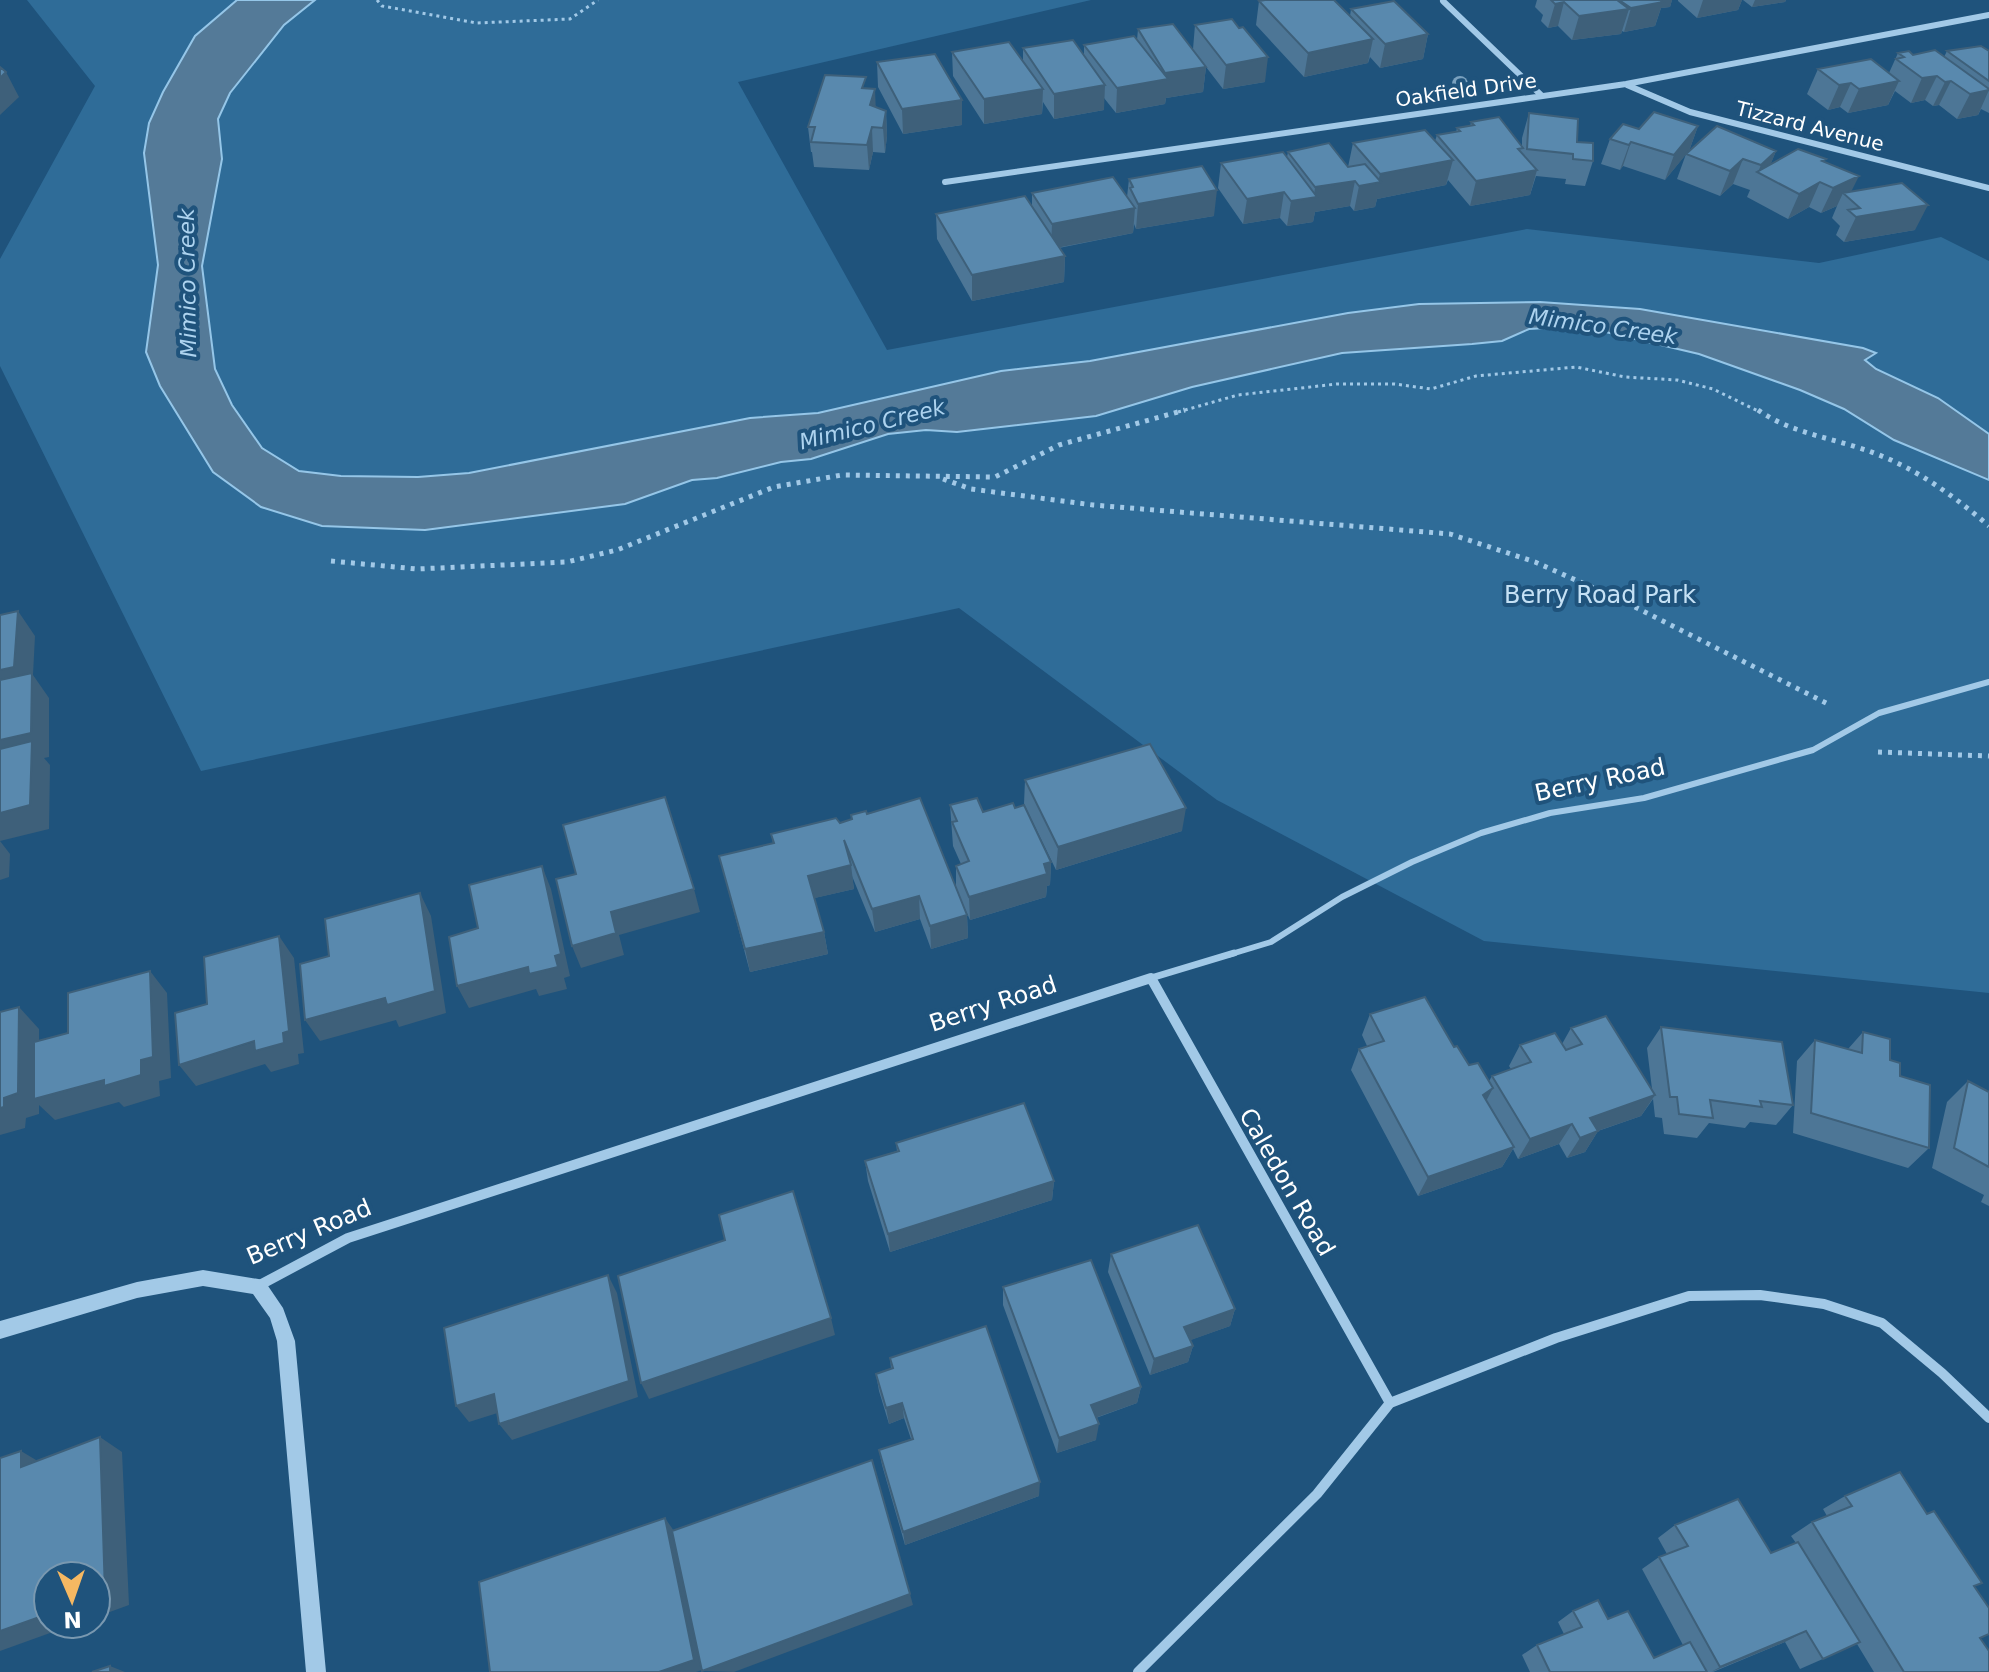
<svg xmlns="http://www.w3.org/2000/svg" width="1989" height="1672" viewBox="0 0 1989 1672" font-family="'DejaVu Sans',sans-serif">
<rect width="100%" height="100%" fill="#1f537c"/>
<path fill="#2f6c98" d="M27 0H1091L738 82 887 350 1527 229 1819 263 1941 237 1989 261V993L1484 941 1217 800 959 608 201 771 0 366V259L95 86Z"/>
<path fill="#547a98" stroke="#95c6e8" stroke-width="2" d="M237 0H315L284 25 230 93 218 119 222 159 202 266 215 369 232 405 262 448 299 471 341 476 418 477 469 473 750 418 818 413 1001 371 1090 361 1348 313 1419 304 1540 302 1640 309 1863 348 1876 353 1865 360 1876 369 1938 398 1989 434V480L1894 440 1844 409 1800 390 1699 354 1580 326 1529 329 1502 341 1472 344 1342 353 1192 387 1096 416 957 432 926 430 888 434 811 459 781 462 717 478 692 480 625 504 425 530 322 526 261 507 213 472 160 386 146 352 158 265 144 153 149 123 163 92 195 36Z"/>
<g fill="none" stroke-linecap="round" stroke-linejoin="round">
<path stroke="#a2c9e7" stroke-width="3" stroke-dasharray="3 4" stroke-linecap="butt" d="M377 0 382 6 477 23 570 19 598 0
M1178 412 1238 395 1337 384H1395L1431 389 1476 376 1576 367 1625 377 1677 380 1713 389 1760 412"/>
<path stroke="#a2c9e7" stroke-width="5" stroke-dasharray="4 6" stroke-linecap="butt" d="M1758 410C1792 434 1835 438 1874 453 1917 469 1954 496 1989 526
M943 479 971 489 1093 505 1450 534 1535 562 1623 601 1828 704
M331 561 417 569 567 562 617 550 774 487 842 475 995 477 1059 445 1185 410
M1878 752 1989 756"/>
<path stroke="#a2c9e7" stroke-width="6" d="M1228 955 1271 942 1342 897 1412 862 1481 833 1550 813 1644 798 1813 750 1879 713 1989 682"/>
<path stroke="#a2c9e7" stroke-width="7" d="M1151 978 1234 953"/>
<path stroke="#a2c9e7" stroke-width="6" d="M1443 1 1541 95
M1627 85 1690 112 1989 188
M945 182 1626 84 1989 15"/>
<path stroke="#a2c9e7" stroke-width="10" d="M258 1286 348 1238 1151 978 1390 1403
M1138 1672 1317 1494 1390 1403 1556 1338 1689 1296 1760 1295 1824 1304 1882 1323 1942 1373 1989 1418"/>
<path fill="#a2c9e7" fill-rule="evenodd" d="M203 1270 264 1280 283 1308 295 1341 326 1672H306L277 1341 270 1318 253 1294 203 1286 137 1298 0 1339V1321L137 1282Z"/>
</g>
<circle fill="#7aa1bf" cx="1460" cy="84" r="8"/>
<path fill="#4d7696" d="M1537 0H1672L1670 7 1661 8 1655 26 1624 32 1622 31 1621 34 1572 40 1558 26 1548 28 1541 21 1543 15 1535 7Z
M1678 0H1742L1738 10 1697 18 1678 1Z
M1743 0H1786L1785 2 1752 7Z
M1259 1 1350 16 1351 9 1428 34 1423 59 1380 68 1370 57 1368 63 1304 77 1256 25Z
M1195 25 1265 82 1223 89 1196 54 1206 67 1203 92 1166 98 1165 104 1116 113 1104 98V110L1054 119 1043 102 1042 114 984 124 953 76 952 52 1023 61V48L1084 55V45L1137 40 1138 29 1193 49Z
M1947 51H1989V113L1981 109 1978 115 1957 119 1939 105 1933 106 1925 100 1911 103 1895 91 1888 105 1848 113 1840 107 1828 110 1807 94 1818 69 1889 73 1898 53 1944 57Z
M877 62 962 100V125L903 134 878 87Z
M867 89 876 107 886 111 887 136 885 153 873 152 869 170 814 167 812 152H811L808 127Z
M1529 113 1577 142 1593 161 1585 186 1565 184 1566 179 1536 176 1530 195 1470 206 1448 180 1446 185 1377 199 1375 207 1354 211 1350 206 1315 212 1313 222 1287 226 1280 218 1243 224 1218 188 1221 163 1287 157 1288 152 1348 167 1353 143 1435 141 1437 135 1456 132 1457 128 1470 126 1471 122 1522 146V138Z
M1698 126 1689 151H1776L1770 165 1825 162 1851 192 1915 230 1844 242 1836 235 1840 226 1832 218 1837 206 1821 213 1809 207 1788 219 1747 197 1750 190 1733 184 1720 196 1677 179 1686 154 1665 180 1623 166 1620 170 1601 164 1610 139 1639 129Z
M1129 179 1214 216 1136 229 1134 224 1133 233 1059 248 1065 256 1064 282 972 301 937 239 936 214 1032 206V193L1127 197Z
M1025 780 1182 831 1056 870 1024 804Z
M950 805 983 812 1015 808 1051 862 1050 885 1047 886 1046 897 970 920 956 889V866L961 864 953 846Z
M867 814 967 915 968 938 931 949 920 919 875 932 852 876 854 889 814 898 824 932 828 954 750 972 719 856 773 843 771 834 840 823 852 819 851 815Z
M1370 1014 1454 1047 1469 1065 1489 1081 1492 1076 1511 1069 1509 1066 1520 1045 1562 1044 1571 1028 1652 1089 1647 1048 1661 1027 1793 1105 1776 1125 1750 1122 1745 1128 1709 1123 1697 1138 1664 1134 1662 1118 1655 1117 1653 1099 1641 1116 1598 1131 1585 1152 1567 1158 1559 1144 1518 1159 1513 1149 1502 1167 1418 1196 1351 1070 1359 1049 1367 1046 1362 1035Z
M1863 1032 1890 1060 1900 1076 1929 1148 1908 1168 1793 1133 1797 1061 1815 1040 1848 1049Z
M1968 1081 1989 1092V1206L1981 1202 1984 1195 1932 1168 1947 1102Z
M896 1143 1054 1181 1052 1200 890 1252 868 1181 865 1161 897 1151Z
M1111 1254 1235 1309 1230 1326 1190 1340 1193 1346 1188 1362 1150 1375 1108 1272Z
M1003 1287 1141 1387 1137 1403 1096 1418V1440L1057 1453 1003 1305Z
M890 1358 1039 1496 905 1545 882 1465 879 1450 911 1439 904 1418 889 1424 879 1391 876 1374 891 1369Z
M1845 1496 1974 1586 1980 1638 1989 1672H1874L1857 1644 1800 1669 1785 1642 1713 1672H1530L1522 1655 1537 1645 1564 1634 1558 1622 1573 1611 1608 1619 1654 1658 1683 1645 1642 1569 1659 1557 1667 1554 1658 1538 1675 1525 1771 1553 1796 1543 1791 1536 1812 1522 1827 1516 1823 1509Z"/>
<path fill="#3e607a" d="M1642 0H1672L1670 7 1661 8 1655 26 1624 32 1631 8Z
M1703 0H1742L1738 10 1697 18Z
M1755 0H1786L1785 2 1752 7Z
M1564 2 1558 26 1548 28 1555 4Z
M1629 9 1621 34 1572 40 1579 16Z
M1428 34 1423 59 1380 68 1385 44Z
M1373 39 1368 63 1304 77 1308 53Z
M1268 57 1265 82 1223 89 1226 65Z
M1206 67 1203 92 1166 98 1165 104 1116 113 1117 88 1165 80V73Z
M6 72 19 97 0 115V78Z
M1937 76 1925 100 1911 103 1922 78Z
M1899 81 1888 105 1848 113 1859 89Z
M1951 81 1939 105 1933 106 1945 82Z
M1851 83 1840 107 1828 110 1839 85Z
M1105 85 1104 110 1054 119V94Z
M875 89 876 114 872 129 873 152 869 170 867 145 870 105Z
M1043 89 1042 114 984 124V99Z
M1989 90 1978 115 1957 119 1970 94Z
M962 100V125L903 134 902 109Z
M886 111 887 136 885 153 883 128Z
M1698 126 1689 151 1665 180 1674 155Z
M1631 142 1623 166 1620 170 1629 145Z
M1776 151 1766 176 1758 172 1761 165Z
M1743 159 1733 184 1720 196 1730 171Z
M1453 160 1446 185 1377 199 1375 207 1354 211 1359 186 1378 182 1380 174Z
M1537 170 1530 195 1470 206 1476 181Z
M1859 176 1848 198 1843 193 1837 206 1821 213 1833 188Z
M1355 181 1350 206 1315 212 1313 222 1287 226 1291 201 1314 197 1315 187Z
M1820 182 1809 207 1788 219 1799 194Z
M1217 190 1214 216 1136 229 1138 204Z
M1284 192 1280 218 1243 224 1247 199Z
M1928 205 1915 230 1844 242 1856 217Z
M1135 208 1133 233 1051 249 1052 224Z
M1065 256 1064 282 972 301V275Z
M18 611 35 636 33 675 49 698V757L44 758 50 765 49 829 0 841V670Z
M1186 808 1182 831 1056 870 1058 847Z
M0 841 10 854 9 877 0 880Z
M1051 862 1050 885 1047 886 1046 897 970 920 969 897 1044 864Z
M851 865 854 889 811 899 808 876Z
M542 866 551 889 570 976 564 978 567 989 539 996 536 989 469 1008 457 986 528 967 555 956Z
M694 889 700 912 619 935 624 955 581 968 572 946 611 912Z
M420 893 431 916 446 1013 399 1027 396 1020 320 1041 305 1020Z
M919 896 920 919 875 932 872 909Z
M967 915 968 938 931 949 930 926Z
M824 932 828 954 750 972 745 949Z
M279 936 294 958 304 1053 298 1054 299 1064 271 1072 265 1064 196 1086 179 1065 283 1033Z
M150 971 167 993 171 1078 159 1081 160 1096 124 1107 119 1102 55 1120 39 1105V1114L26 1118 25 1128 0 1135V1108L4 1098 19 1007 39 1029V1098L141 1060Z
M1493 1088 1482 1109 1483 1095Z
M1655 1095 1641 1116 1580 1137 1590 1118Z
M1572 1124 1559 1144 1518 1159 1530 1139Z
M1598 1131 1585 1152 1567 1158 1580 1138Z
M1514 1147 1502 1167 1418 1196 1428 1177Z
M1054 1181 1052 1200 890 1252 888 1234Z
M608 1275 617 1293 638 1397 512 1440 499 1424Z
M1235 1309 1230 1326 1180 1344 1184 1327Z
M831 1318 835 1335 649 1399 641 1383Z
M1193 1346 1188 1362 1150 1375 1154 1359Z
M1141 1387 1137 1403 1089 1420 1091 1405Z
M494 1394 507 1410 469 1422 456 1406Z
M902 1403 904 1418 889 1424 886 1408Z
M1099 1424 1096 1440 1057 1453 1059 1438Z
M100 1437 122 1452 129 1605 96 1617Z
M21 1451 46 1466 21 1467Z
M1040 1482 1039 1496 905 1545 903 1532Z
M665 1518 674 1531 702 1670 696 1672H659Z
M910 1594 913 1605 734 1672 702 1671Z
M48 1614V1624H75L0 1651V1631Z
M1806 1631 1785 1642 1711 1672 1720 1667Z
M110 1666 125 1672H110Z"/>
<path fill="#5989ae" stroke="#3e607a" stroke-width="2" d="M1265 0H1334L1373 39 1308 53 1259 1Z
M1551 0H1617L1629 9 1579 16 1564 2 1555 4Z
M1619 0H1660L1663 2 1631 8Z
M1394 1 1428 34 1385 44 1351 9Z
M1232 19 1239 28 1243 27 1268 57 1226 65 1195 25Z
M1173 24 1206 67 1165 73 1138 29Z
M1134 36 1168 79 1117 88 1084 45Z
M1073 40 1105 85 1054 94 1023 48Z
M1009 42 1043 89 984 99 952 52Z
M1981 46 1989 51V81L1947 51Z
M1935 50 1989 89V90L1970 94 1951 81 1945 82 1937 76 1922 78 1896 59 1904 57 1898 53 1909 51 1913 55Z
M935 54 962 100 902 109 877 62Z
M1871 59 1899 81 1859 89 1851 83 1839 85 1818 69Z
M0 67 6 72 0 78Z
M825 75 866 77 862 88 875 89 870 105 886 111 883 128 872 127 867 145 811 142 815 127H808Z
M1654 112 1698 126 1674 155 1631 142 1629 145 1610 139 1623 124 1639 129Z
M1529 113 1578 119 1577 142 1593 143V161L1573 159V154L1527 149Z
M1499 117 1523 148 1518 149 1537 170 1476 181 1437 135 1460 131 1457 128 1474 125 1471 122Z
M1717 126 1776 151 1761 165 1743 159 1730 171 1686 154Z
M1425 130 1453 160 1380 174 1353 143Z
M1329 143 1348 167 1365 164 1381 182 1359 186 1355 181 1315 187 1288 152Z
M1798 149 1826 159 1822 161 1859 176 1833 188 1820 182 1799 194 1757 172Z
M1283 152 1317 197 1291 201 1284 192 1247 199 1221 163Z
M1202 166 1217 190 1138 204 1130 188 1133 187 1129 179Z
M1113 177 1135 208 1052 224 1032 193Z
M1902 183 1928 205 1856 217 1848 210 1860 208 1843 193Z
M1025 196 1065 256 972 275 936 214Z
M18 611 14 667 0 670V615Z
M32 673 31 733 0 740V680Z
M32 741 30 805 0 813V749Z
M1150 744 1186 808 1058 847 1025 780Z
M665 797 694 889 611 912 616 933 572 946 556 879 576 874 563 825Z
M920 798 967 915 930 926 919 896 872 909 844 840 851 865 808 876 824 932 745 949 719 856 774 843 771 834 836 818 840 823 852 819 851 815 866 811 867 814Z
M977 798 983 812 1013 803 1015 808 1024 805 1051 862 1044 864 1047 874 969 897 956 866 969 861 952 822 957 821 950 805Z
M542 866 561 954 555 956 558 967 529 974 528 967 457 986 449 937 478 928 469 885Z
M420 893 435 991 387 1005 385 998 305 1020 300 964 329 956 325 919Z
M279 936 289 1031 283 1033 284 1043 255 1051 254 1041 179 1065 175 1013 207 1004 204 957Z
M150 971 153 1057 141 1060V1075L104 1086V1080L34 1099V1042L68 1033V993Z
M1425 997 1454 1047 1457 1046 1469 1065 1478 1063 1493 1088 1483 1095 1514 1147 1428 1177 1359 1049 1384 1041 1370 1014Z
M19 1007 18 1093 4 1098V1107L0 1108V1012Z
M1606 1016 1655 1095 1590 1118 1598 1131 1580 1138 1572 1124 1530 1139 1492 1076 1531 1062 1520 1045 1555 1033 1566 1050 1582 1044 1571 1028Z
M1661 1027 1782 1042 1793 1105 1760 1101 1762 1107 1710 1100 1713 1118 1679 1114 1677 1097H1670Z
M1863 1032 1890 1039V1060L1900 1063V1076L1930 1085 1929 1148 1811 1113 1815 1040 1862 1053Z
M1968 1081 1989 1092V1167L1954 1148Z
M1024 1103 1054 1181 888 1234 865 1161 899 1151 896 1143Z
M793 1191 831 1318 641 1383 618 1276 725 1240 719 1215Z
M1198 1225 1235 1309 1184 1327 1193 1346 1154 1359 1111 1254Z
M1091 1260 1141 1387 1091 1405 1099 1424 1059 1438 1003 1287Z
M608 1275 629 1381 499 1424 494 1394 456 1406 444 1328Z
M986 1326 1040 1482 903 1532 879 1450 913 1439 902 1403 886 1408 876 1374 893 1368 890 1358Z
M100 1437 105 1593 96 1596V1576H48V1614L0 1631V1458L21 1451V1467Z
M872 1460 910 1594 702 1671 672 1531Z
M1900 1472 1927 1514 1934 1511 1982 1583 1974 1586 1989 1608V1634L1980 1638 1989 1651V1672H1904L1812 1522 1852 1506 1845 1496Z
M1738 1499 1771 1553 1798 1542 1860 1642 1823 1659 1806 1631 1720 1667 1659 1557 1688 1546 1675 1525Z
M665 1518 694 1660 659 1672H490L479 1582Z
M1598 1600 1608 1619 1628 1611 1654 1658 1690 1642 1707 1672H1550L1537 1645 1582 1627 1573 1611Z
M110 1666V1672H92Z"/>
<g text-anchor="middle" stroke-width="8" stroke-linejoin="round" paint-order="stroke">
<g font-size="20" fill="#fff" stroke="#1f537c">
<text transform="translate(1466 90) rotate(-8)" y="7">Oakfield Drive</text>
<text transform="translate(1810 126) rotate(14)" y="7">Tizzard Avenue</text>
</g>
<g font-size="22" font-style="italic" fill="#add3ef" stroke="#1f537c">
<text transform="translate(187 283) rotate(-91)" y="8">Mimico Creek</text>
<text transform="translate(1603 326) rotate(8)" y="8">Mimico Creek</text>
<text transform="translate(872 424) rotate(-14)" y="8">Mimico Creek</text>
</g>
<g font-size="24" fill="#c5e1f5" stroke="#1f537c">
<text x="1600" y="603">Berry Road Park</text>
</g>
<g font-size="24" fill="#fff" stroke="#1f537c">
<text transform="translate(1600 780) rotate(-12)" y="8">Berry Road</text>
<text transform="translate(993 1004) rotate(-18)" y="8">Berry Road</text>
<text transform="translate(1287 1182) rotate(60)" y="8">Caledon Road</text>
<text transform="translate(309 1232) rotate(-23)" y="8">Berry Road</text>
</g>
</g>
<g transform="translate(72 1600) rotate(178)"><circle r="38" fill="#1f537c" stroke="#7998b0" stroke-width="2"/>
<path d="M0-6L14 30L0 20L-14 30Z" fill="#f5b862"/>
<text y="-12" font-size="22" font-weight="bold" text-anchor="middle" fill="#ffffff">N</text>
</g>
</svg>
